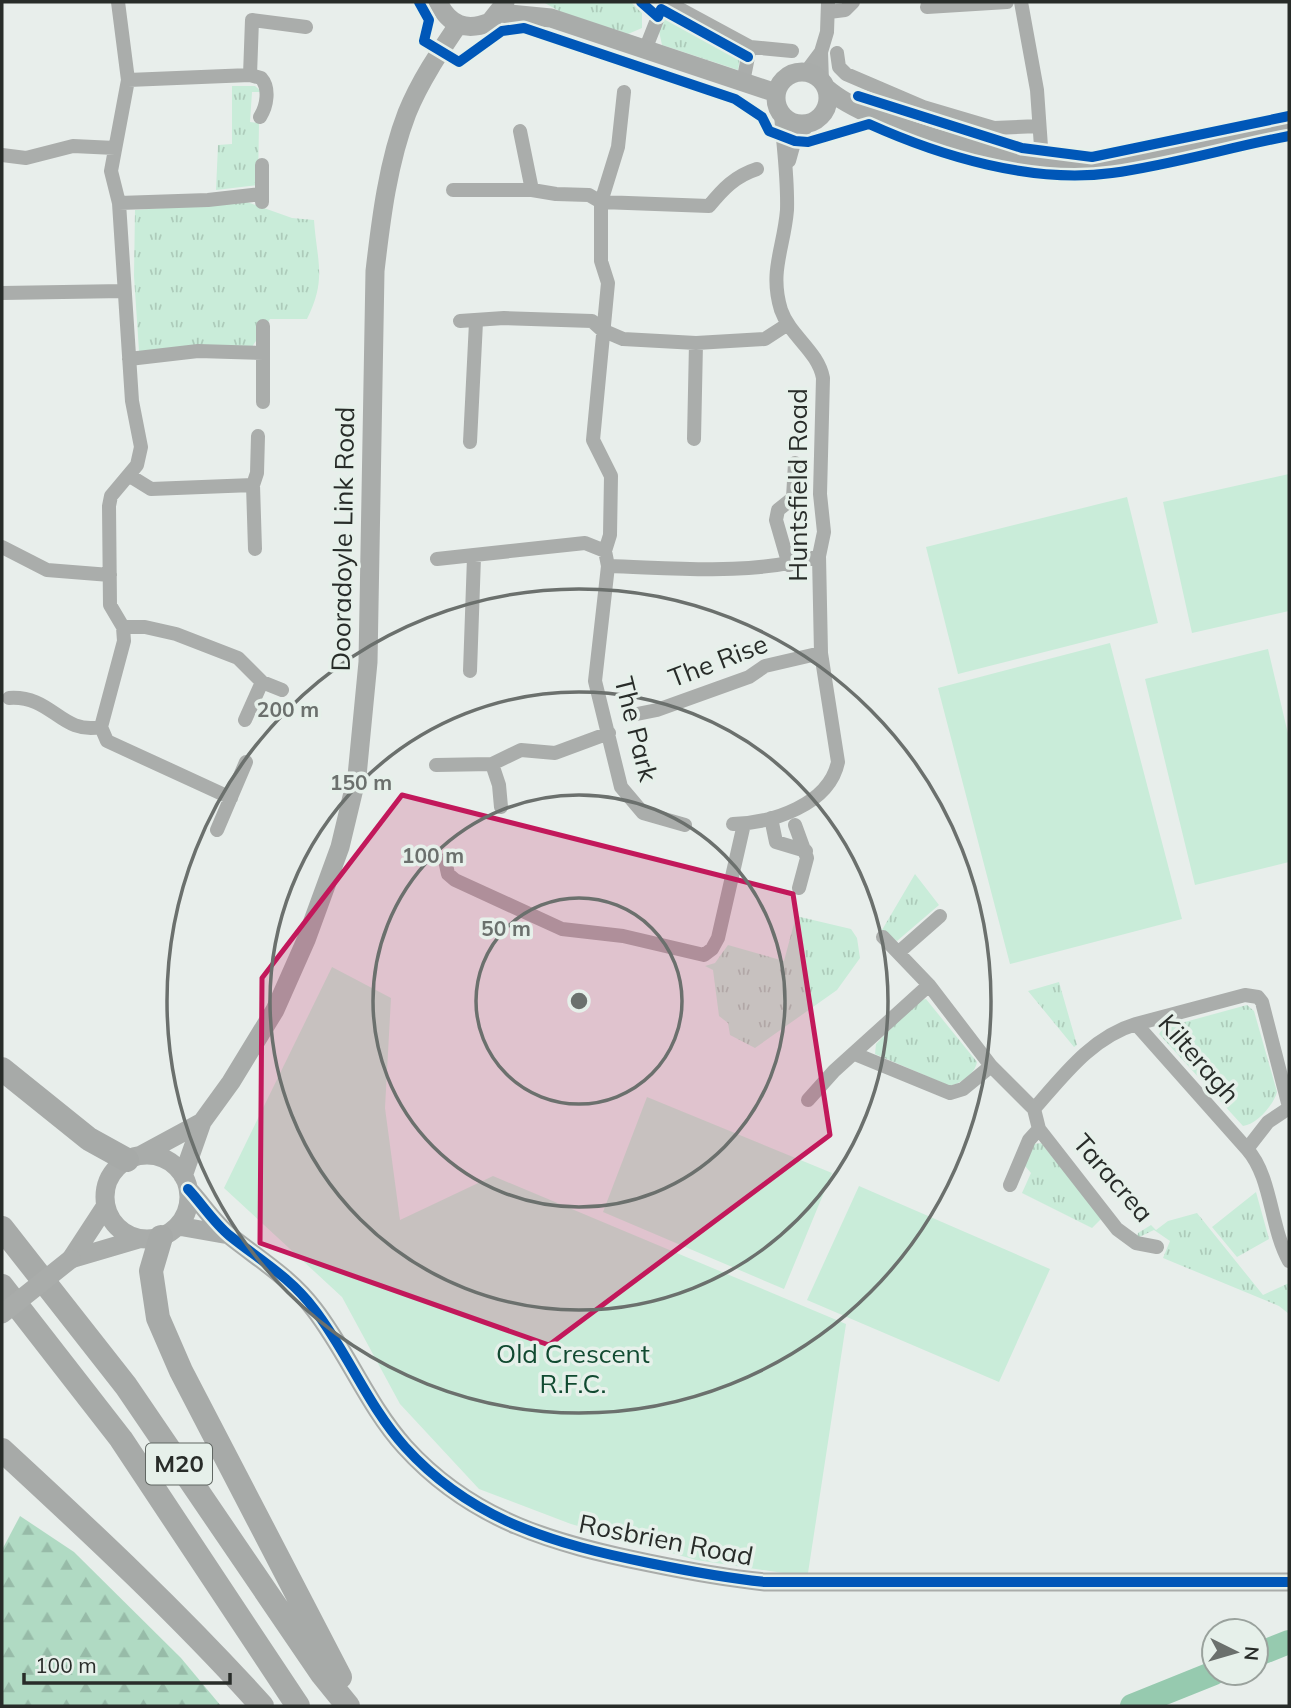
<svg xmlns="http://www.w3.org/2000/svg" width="1291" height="1708" viewBox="0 0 1291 1708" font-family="Mulish,sans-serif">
<defs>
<pattern id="grass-tufts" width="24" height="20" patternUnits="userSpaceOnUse" patternTransform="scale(1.75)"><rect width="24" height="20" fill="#c9ecd9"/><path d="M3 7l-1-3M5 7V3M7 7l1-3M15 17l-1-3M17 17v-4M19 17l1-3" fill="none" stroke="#adcbba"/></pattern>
<pattern id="forest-firs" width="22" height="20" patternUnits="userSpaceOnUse" patternTransform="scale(1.75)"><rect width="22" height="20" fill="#b0dac3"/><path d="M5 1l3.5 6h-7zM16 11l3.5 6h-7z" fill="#97bba8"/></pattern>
</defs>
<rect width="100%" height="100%" fill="#e8eeeb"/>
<path fill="url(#grass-tufts)" d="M543 2H631L642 13V28L628 34 561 12Z
M667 7 742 47 738 70 662 45 659 31Z
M232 86H255L262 92H252L250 122 259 123 258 185 216 190 218 145 232 144Z
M247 202 292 218 314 220C317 262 327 279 307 319H270L252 347 139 351 134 276 135 210Z
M915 874 939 905 897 941 882 930Z
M796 916 851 929 857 938 860 958 837 990 755 1048 730 1035 728 1023 719 1016 713 970 705 966 715 963 728 945 784 961Z
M1059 982 1077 1045 1074 1047 1028 991Z
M926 999 977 1062C975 1074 961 1083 950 1086L875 1054 876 1044 919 1000Z
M1247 1005 1254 1011 1277 1092C1274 1104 1257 1125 1243 1126L1159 1034 1163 1028Z
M1041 1143 1102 1218 1092 1228 1022 1193 1031 1173 1025 1166 1034 1144Z
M1256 1192 1269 1239 1237 1257 1212 1227Z
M1197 1213 1263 1295 1289 1283V1314L1279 1306 1163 1258 1170 1241 1154 1230 1137 1238 1138 1233 1151 1225 1156 1230 1168 1221Z"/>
<path fill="url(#forest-firs)" d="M20 1516 74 1552 181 1658 221 1706H2V1550Z"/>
<path fill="#c9ecd9" d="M1289 474V611L1192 633 1163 502Z
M1127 497 1158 623 958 674 926 547Z
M1110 643 1182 919 1010 964 938 688Z
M1268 649 1289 738V862L1195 885 1145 679Z
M332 967 391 998 385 1108 400 1220 493 1176 846 1324 808 1573H783L696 1560 571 1524 479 1489 400 1404 342 1297 224 1188Z
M647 1097 832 1173 784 1289 603 1212Z
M859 1186 1050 1269 999 1382 807 1300Z"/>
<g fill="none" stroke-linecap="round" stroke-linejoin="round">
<path stroke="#96caaf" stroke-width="24" d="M1256 1655 1289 1642
M1132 1706 1214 1673"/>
<path stroke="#aaadab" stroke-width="14" d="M641 2 658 17
M667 2 750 47 792 51
M1021 2 1037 90 1042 161
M927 7 1007 2
M829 12 845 10 853 2
M645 50 664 2
M837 53 839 67 846 74 923 107 994 128 1039 126
M806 72 821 52
M128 80 250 75
M743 82 750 47
M822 82 821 52 827 32 828 2
M260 117C267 106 270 88 261 78L250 75 252 20 306 27
M520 131 532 190
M2 155 26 158 73 146 115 148
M789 161 794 143 810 122
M453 190H532L556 194 589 195 601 202 709 206C723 189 735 176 757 169
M262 202V165
M119 203 208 200 262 194
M2 293 124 291
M460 321 504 318 592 321 602 330 623 339 696 343 765 339 788 324
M129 359 198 351 263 353
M263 402V326
M694 439 696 343
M470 442 476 322
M130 476 151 489 253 485
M2 547 47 570 110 575
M255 549 253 485 257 473 258 436
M605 551 610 535 611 476 593 440 608 283 601 261V202L618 147 624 92
M437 559 585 543 605 551 608 566C678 568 751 576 819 556
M789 565 776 520 778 510 793 498 795 463
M608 566 595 681 621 787 643 813 685 825
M123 627H145L176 634 238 658 262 682 282 690
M470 671 474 557
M9 698C53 695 60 735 101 727
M632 715 657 710 749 677 765 666 821 653
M245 720 262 682
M101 727 124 641 123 627 110 605 109 506 111 496 137 465 141 447 132 401 119 203 111 171 128 80 118 2
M101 727 107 741 231 798
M492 764 499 785 501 807
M436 765 492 764 521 750 555 753 609 733
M771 818 776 842 806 851
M733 824C772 823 829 805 838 762L821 653 819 556 824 532 820 494 823 378C818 351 790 336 781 310 769 271 784 248 787 210 788 176 783 146 781 113
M795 825 807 858 799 888
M217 830 246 762
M445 860 448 874 455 880 562 929 623 936 704 955 712 949 718 938 744 824
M883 937 929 985 991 1066 1034 1109 1039 1129 1117 1229 1136 1243 1157 1247
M899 952 940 916
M1136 1024 1245 995 1258 997 1262 1002 1289 1107
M855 1054 950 1093 963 1089 991 1066
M808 1100 834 1071 929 985
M1034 1109C1063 1076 1092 1037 1136 1024L1247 1149 1268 1122 1289 1108
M1247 1149C1272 1177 1270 1227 1289 1261
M1010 1185 1029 1140 1039 1129"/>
<path stroke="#a9acaa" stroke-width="19" d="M438 2C449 25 466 32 490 22L505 3
M500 13 551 18 776 93
M776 98a26 26 0 1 1 52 0a26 26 0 1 1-52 0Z
M826 88C874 130 1024 166 1090 165 1118 165 1147 156 1174 150 1213 142 1251 134 1289 125
M105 1197a42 42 0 1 1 84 0a42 42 0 1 1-84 0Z
M141 1155 202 1122
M183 1176 202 1122 231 1082 275 1010 306 940 340 847 357 776 368 662 375 271C381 219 388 162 407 113 420 81 439 53 458 25
M188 1189C202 1204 214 1223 230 1236 260 1260 291 1278 314 1309 348 1353 368 1406 405 1447 472 1521 555 1544 649 1563 688 1571 726 1578 765 1582H1289
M178 1226 229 1235
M71 1259 139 1239
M71 1259 105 1207"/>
<path stroke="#a7aaa8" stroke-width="24" d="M2 1069 89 1139 127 1160
M2 1228 126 1386 322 1674 348 1706
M161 1237 151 1271 158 1318 181 1371 340 1677
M2 1286 121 1439 298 1706
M2 1450C92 1533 180 1615 262 1706"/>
<path stroke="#a9acaa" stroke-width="19" d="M2 1314 71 1259"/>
<g stroke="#e6f0ea" stroke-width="15">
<path id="cycleway" d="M419 2 429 20 424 41 459 62 502 31 524 28 735 99 762 117 769 131 795 141 808 142 869 124C940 156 1032 184 1112 173 1172 165 1230 147 1289 136
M641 2 658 17 661 9 748 57
M858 96 1022 148 1092 157 1289 116
M188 1189C202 1204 214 1223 230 1236 260 1260 291 1278 314 1309 348 1353 368 1406 405 1447 472 1521 555 1544 649 1563 688 1571 726 1578 765 1582H1289"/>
</g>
<use href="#cycleway" stroke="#0057b8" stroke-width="10"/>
</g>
<path fill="#c2185b" fill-opacity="0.2" stroke="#c2185b" stroke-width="5" stroke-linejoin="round" d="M402 795 793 894 830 1135 549 1345 260 1243 262 978Z"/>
<g fill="none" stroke="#6b706d" stroke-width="3.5">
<circle cx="579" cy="1001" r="103"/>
<circle cx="579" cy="1001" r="206"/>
<circle cx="579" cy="1001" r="309"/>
<circle cx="579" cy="1001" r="412"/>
</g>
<g text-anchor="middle" stroke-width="7" stroke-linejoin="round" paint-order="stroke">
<rect fill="#e6f0ea" stroke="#616763" stroke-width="2" x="146" y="1443.5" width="66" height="41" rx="5"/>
<g font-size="24" font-weight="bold" fill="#282c29">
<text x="179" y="1472">M20</text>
</g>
<g font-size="26" fill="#282c29" stroke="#e6f0ea">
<text transform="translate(798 485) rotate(-90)" y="9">Huntsfield Road</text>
<text transform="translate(343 539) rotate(-89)" y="9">Dooradoyle Link Road</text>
<text transform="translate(718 661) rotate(-21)" y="9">The Rise</text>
<text transform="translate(636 729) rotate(76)" y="9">The Park</text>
<text transform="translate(1199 1059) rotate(49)" y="9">Kilteragh</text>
<text transform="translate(1113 1178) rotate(49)" y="9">Taracrea</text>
<text transform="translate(666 1540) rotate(11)" y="9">Rosbrien Road</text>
</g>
<g font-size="26" fill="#114a31" stroke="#e6f0ea">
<text x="573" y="1363">Old Crescent<tspan x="573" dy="30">R.F.C.</tspan></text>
</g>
</g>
<circle cx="579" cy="1001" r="10" fill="#6b706d" stroke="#e6f0ea" stroke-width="3.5"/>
<g font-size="21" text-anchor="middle" font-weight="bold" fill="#6b706d" stroke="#e6f0ea" stroke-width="7" stroke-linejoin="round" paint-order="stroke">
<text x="288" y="717">200 m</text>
<text x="361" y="790">150 m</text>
<text x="433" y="863">100 m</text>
<text x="506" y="936">50 m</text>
</g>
<rect width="1291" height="1708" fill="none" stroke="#282c29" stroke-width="7"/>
<g transform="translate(1235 1652) rotate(95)"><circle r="33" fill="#e6f0ea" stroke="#9aa29d" stroke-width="2"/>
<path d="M0-5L12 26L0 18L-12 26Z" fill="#6b706d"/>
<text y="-10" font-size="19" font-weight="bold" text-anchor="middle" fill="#282c29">N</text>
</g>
<path d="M24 1673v10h206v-10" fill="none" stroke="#282c29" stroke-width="3.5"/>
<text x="35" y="1673" font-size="21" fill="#282c29" stroke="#e6f0ea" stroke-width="5" paint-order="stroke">100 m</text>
</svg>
